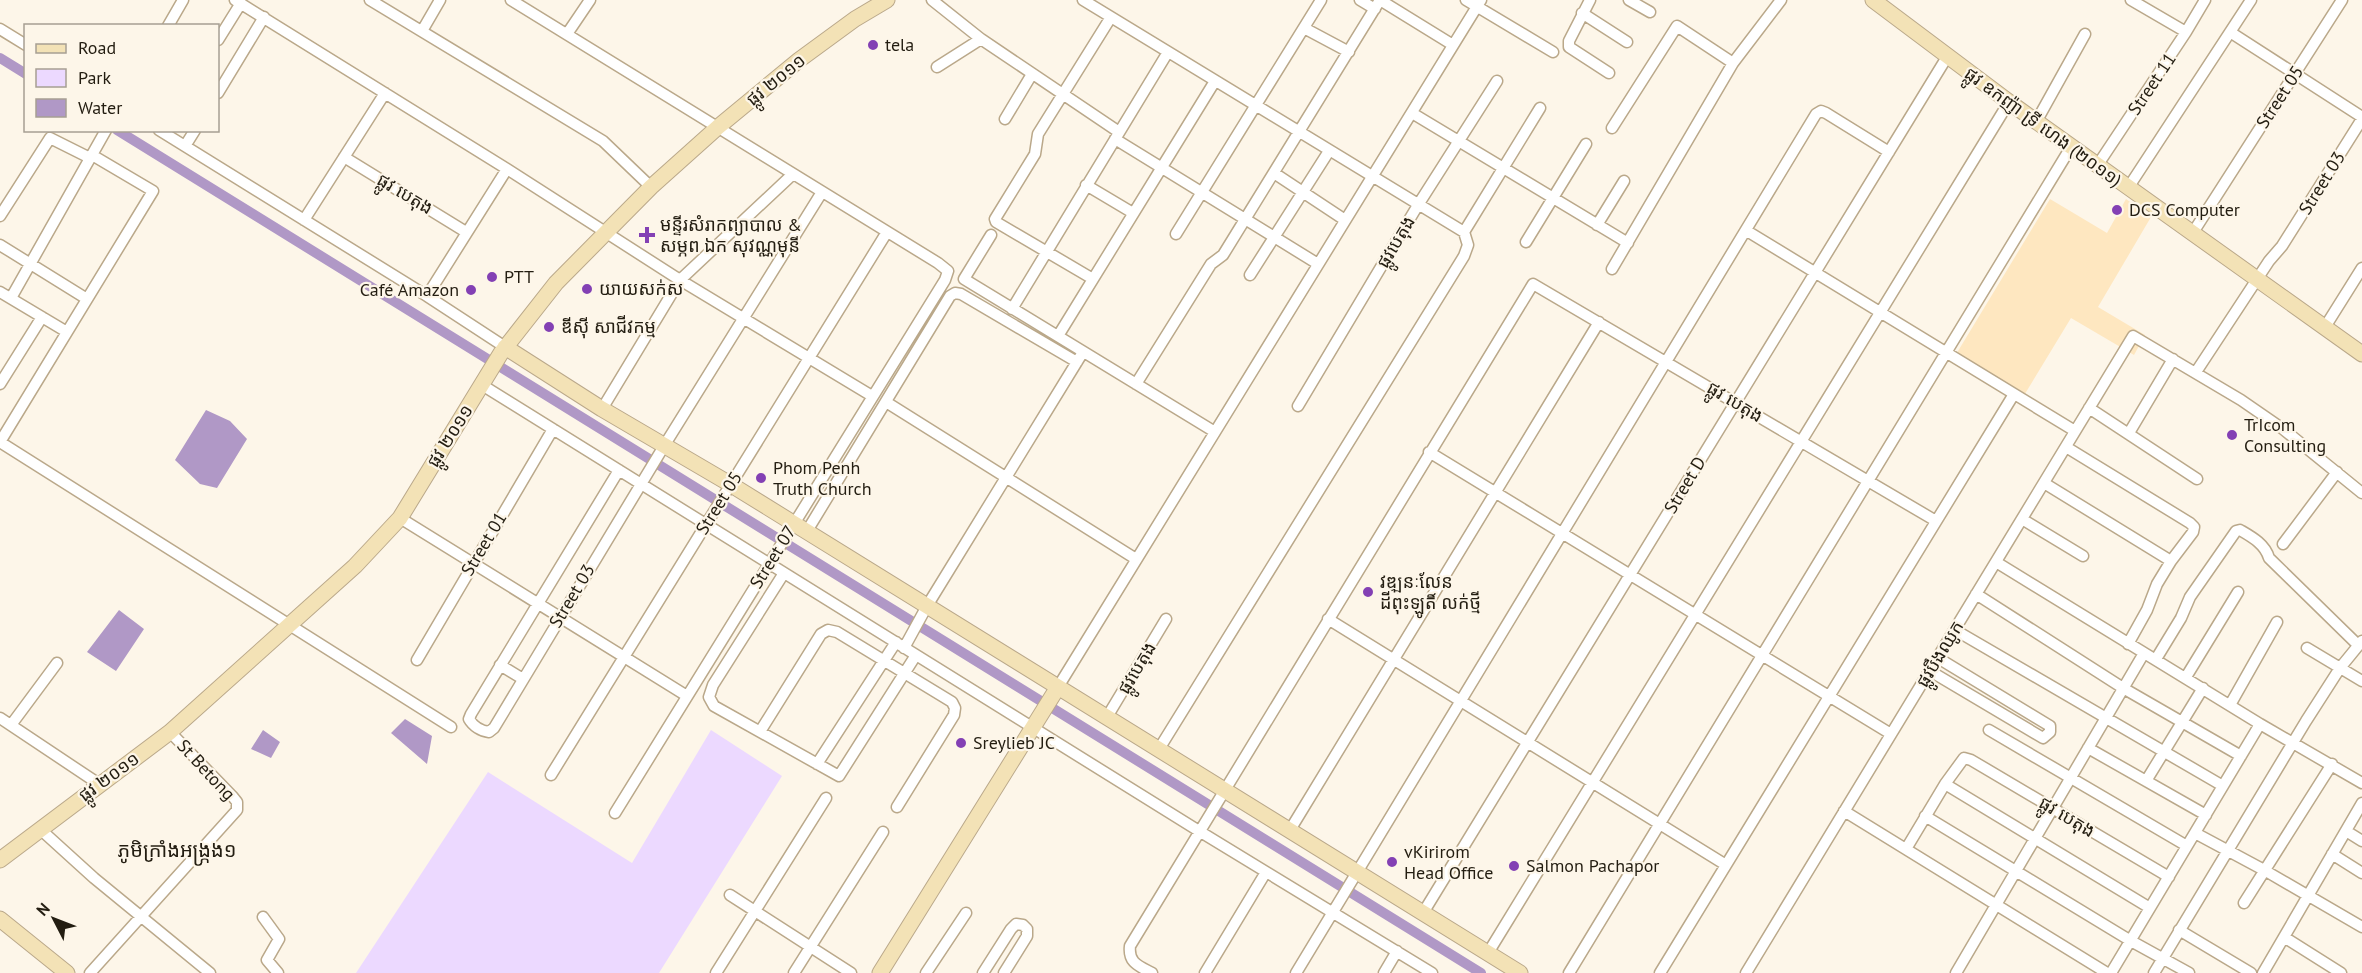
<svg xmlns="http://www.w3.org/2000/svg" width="2362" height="973" viewBox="0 0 2362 973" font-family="'PT Sans','Noto Sans Khmer',sans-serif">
<rect width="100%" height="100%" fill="#fdf6e9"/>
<path fill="#fee7c0" d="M2050 199 2107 233 2126 199 2151 217 2098 307 2145 335 2134 355 2071 318 2020 402 1952 361Z"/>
<path fill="#ecd9ff" d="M711 730 782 776 659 973H356L488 772 632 863Z"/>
<path fill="#b098c6" d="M206 410 230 421 247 439 217 488 200 484 175 460Z
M119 610 144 629 116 671 87 652Z
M405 719 432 736 427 764 391 733Z
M263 730 280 742 271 758 251 749Z"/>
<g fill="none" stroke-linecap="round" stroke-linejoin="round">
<path stroke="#b098c6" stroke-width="10" d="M0 58 26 74
M117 130 1481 973"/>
<g stroke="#baa88a" stroke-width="13">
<path id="street" d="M235 0 507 169 680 280 872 396
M370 0 603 141 651 187
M511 0 938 263 948 271 945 280 615 813
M932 0 981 39 1119 132
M1083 0 1464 232
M1360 0 1375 9
M1466 0 1553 52
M1590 0 1569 41V47L1609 73
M1629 0 1650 12
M2131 0 2186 32
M1582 13 1627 42
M168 26 183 0
M1304 28 1349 52
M0 29 26 45
M422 31 440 0
M2230 32 2362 117
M567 34 590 0
M218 40 241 3
M937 67 981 39
M218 93 264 17
M1412 113 1628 243
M1005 119 1032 74
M2036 122 2085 34
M1612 128 1677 26 1733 63
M159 130 427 296 505 347
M1115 139 1318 264
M185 146 195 130
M344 157 466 232
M2097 166 2186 32 2205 0
M1274 173 1345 220
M1086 185 1133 213
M2128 188 2251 0
M0 216 50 138 90 158
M304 220 385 93
M1597 225 1624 181
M1747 231 2075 431
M1176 234 1321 0
M2192 234 2342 0
M991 235 964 279 1215 432
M1526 242 1586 144
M0 245 87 299
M1612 269 1733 63 1781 0
M1250 275 1329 151
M1093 279 996 222 995 219 1035 154 1038 134 1111 17
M0 292 67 332
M427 296 507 169
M11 298 106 130
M1012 309 1168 52
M2325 327 2362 268
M1058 336 1215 81
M2196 372 2269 261 2282 246 2362 119
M0 384 42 317
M1136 384 1211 264 1223 255 1380 0 1453 45
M482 385 1199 831 1432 973
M886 402 1136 559
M1298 406 1418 205 1497 81
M2089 408 2197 479
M602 409 680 280 793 174
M2129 433 2173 359
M0 442 451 727
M0 442 153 191 92 155
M2066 447 2190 523 2194 527 2193 532 2171 561 2157 584 2147 610 2128 644
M1429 452 1891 734
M619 470 471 714 469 719C473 726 481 731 489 732L494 728 664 446 822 192
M2044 483 2171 561
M400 518 687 696
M2022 519 2083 556
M807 531 950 296 955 293 961 294 1077 362
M2283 544 2337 472
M1996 562 2260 724 2362 783
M784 573 713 685 709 697 714 706 839 776 916 655
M1976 594 2123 688 2241 756
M1328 619 1726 865
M1955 630 2223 786
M904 648 927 606 1083 352
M2307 648 2362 681
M2156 659 2181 618 2190 597 2236 531 2240 530C2252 537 2265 544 2269 558L2358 645
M417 660 553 429
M500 665 523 679
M1930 671 2043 738 2050 732V726L1938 658
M2186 677 2238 592
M1058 687 1481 0
M2230 705 2277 622
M1107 717 1166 619
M0 718 99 784
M11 725 57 663
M761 730 821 634 828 630 837 632 952 702 955 708 954 715 897 807
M1989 730 2187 846
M2088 748 2206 815
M1159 749 1464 256 1468 245 1464 232 1540 108
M817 764 896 642
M551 775 887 232
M2146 781 2203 688
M1945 784 2150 908
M1844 811 2107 973
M1925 816 2131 941 2189 973
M40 829 94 878 210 973
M1290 830 1599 322
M2346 831 2362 841
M2195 833 2264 870 2362 927
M1906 849 1945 784 1964 758 1971 760 2169 877
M2332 854 2362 873
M730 895 851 973
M2244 903 2332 764
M1423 913 1947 57
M263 917 279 939 267 960 278 973
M2179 930 2251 973
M2284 937 2341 973
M1488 953 2009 102
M90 973 237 810V802L233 797 170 732
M716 973 826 798
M794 973 883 832
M926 973 966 913
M983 973 1011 929 1016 924 1023 925 1027 929V936L1004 973
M1152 973C1139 966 1128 963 1130 946L1533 284 1936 521
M1205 973 1266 872
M1296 973 1816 114 1821 111 1826 113 1889 152
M1384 973 1397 951
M1569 973 2071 147
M1660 973 2014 394
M1746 973 2133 336 2241 400 2283 429 2362 493
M1956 973 2144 653
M2111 973 2260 724
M2154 973 2306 721 2340 668 2362 641
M2263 973 2362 803"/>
</g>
<g stroke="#baa88a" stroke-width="17">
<path id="secondary" d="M1873 0 2009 102 2362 354
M505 347 602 409 730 484 1520 973
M0 860 170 732 355 566 400 518 501 353 556 283 651 187 718 127 799 60 855 19 887 0
M0 919 67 973
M880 973 1058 687"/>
</g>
<use href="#street" stroke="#fff" stroke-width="10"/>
<use href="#secondary" stroke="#f3e2b6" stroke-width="15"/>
</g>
<g fill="#8340b4" stroke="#fdf6e9" stroke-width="2">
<circle cx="873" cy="45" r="6"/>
<circle cx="2117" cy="210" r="6"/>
<path d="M644 226h6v6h6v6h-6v6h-6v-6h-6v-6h6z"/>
<circle cx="492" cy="277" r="6"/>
<circle cx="587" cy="289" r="6"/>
<circle cx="471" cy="290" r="6"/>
<circle cx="549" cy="327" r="6"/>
<circle cx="2232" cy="435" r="6"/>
<circle cx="761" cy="478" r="6"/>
<circle cx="1368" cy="592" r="6"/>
<circle cx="961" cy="743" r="6"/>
<circle cx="1392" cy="862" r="6"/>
<circle cx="1514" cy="866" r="6"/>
</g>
<g text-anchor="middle" stroke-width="4.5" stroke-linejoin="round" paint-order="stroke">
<g font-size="18" fill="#231d11" stroke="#fdf6e9" text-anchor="start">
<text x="885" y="51">tela</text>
<text x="2129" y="216">DCS Computer</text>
<text x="660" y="231">មន្ទីរសំរាកព្យាបាល &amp;<tspan x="660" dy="21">សម្ភព ឯក សុវណ្ណមុនី</tspan></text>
<text x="504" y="283">PTT</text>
<text x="599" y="295">យាយសក់ស</text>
<text x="459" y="296" text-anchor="end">Café Amazon</text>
<text x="561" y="333">ឌីស៊ី សាជីវកម្ម</text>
<text x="2244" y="431">TrIcom<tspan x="2244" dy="21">Consulting</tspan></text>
<text x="773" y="474">Phom Penh<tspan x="773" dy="21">Truth Church</tspan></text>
<text x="1380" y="588">វឌ្ឍនៈលែន<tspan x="1380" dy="21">ដីពុះឡូតិ៍ លក់ថ្មី</tspan></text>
<text x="973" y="749">Sreylieb JC</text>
<text x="1404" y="858">vKirirom<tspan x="1404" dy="21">Head Office</tspan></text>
<text x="1526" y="872">Salmon Pachapor</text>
</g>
<g font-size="18" fill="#231d11" stroke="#fdf6e9">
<text transform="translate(776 80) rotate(-39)" y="6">ផ្លូវ ២០១១</text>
<text transform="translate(2152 84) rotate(-56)" y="6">Street 11</text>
<text transform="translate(2280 97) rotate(-57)" y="6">Street 05</text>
<text transform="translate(2043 127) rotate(36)" y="6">ផ្លូវ ឧកញ៉ា ទ្រី ហេង (២០១១)</text>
<text transform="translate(2322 183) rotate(-58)" y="6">Street 03</text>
<text transform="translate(405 194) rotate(31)" y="6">ផ្លូវ បេតុង</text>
<text transform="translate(1396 242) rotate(-59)" y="6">ផ្លូវបេតុង</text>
<text transform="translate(1735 402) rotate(31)" y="6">ផ្លូវ បេតុង</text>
<text transform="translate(450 436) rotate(-58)" y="6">ផ្លូវ ២០១១</text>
<text transform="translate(1685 485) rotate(-59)" y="6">Street D</text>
<text transform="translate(719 503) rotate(-58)" y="6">Street 05</text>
<text transform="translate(484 544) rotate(-59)" y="6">Street 01</text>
<text transform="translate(773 557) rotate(-58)" y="6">Street 07</text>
<text transform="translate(572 596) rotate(-59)" y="6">Street 03</text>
<text transform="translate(1940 654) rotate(-59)" y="6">ផ្លូវបឹងឈូក</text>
<text transform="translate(1137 668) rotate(-59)" y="6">ផ្លូវបេតុង</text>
<text transform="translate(206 770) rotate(47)" y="6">St Betong</text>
<text transform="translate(109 777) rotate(-36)" y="6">ផ្លូវ ២០១១</text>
<text transform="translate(2067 817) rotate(31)" y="6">ផ្លូវ បេតុង</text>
</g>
<g font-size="20" fill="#231d11" stroke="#fdf6e9">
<text x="177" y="857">ភូមិក្រាំងអង្រ្កង១</text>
</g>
</g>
<rect x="24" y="24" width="195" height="108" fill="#fdf6e9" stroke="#a69f93" stroke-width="1.5"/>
<rect x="36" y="44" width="30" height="9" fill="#f3e2b6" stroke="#a69f93" stroke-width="1.5"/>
<text x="78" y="54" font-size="18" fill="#231d11">Road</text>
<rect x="36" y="69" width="30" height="18" fill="#ecd9ff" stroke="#a69f93" stroke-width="1.5"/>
<text x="78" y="84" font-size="18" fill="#231d11">Park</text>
<rect x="36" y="99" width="30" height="18" fill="#b098c6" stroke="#a69f93" stroke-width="1.5"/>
<text x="78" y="114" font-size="18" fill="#231d11">Water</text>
<g transform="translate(54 919) rotate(312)" stroke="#fdf6e9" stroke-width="4.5" paint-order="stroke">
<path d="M0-4.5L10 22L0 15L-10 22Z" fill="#231d11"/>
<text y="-9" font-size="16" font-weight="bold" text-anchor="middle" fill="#231d11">N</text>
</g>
</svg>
